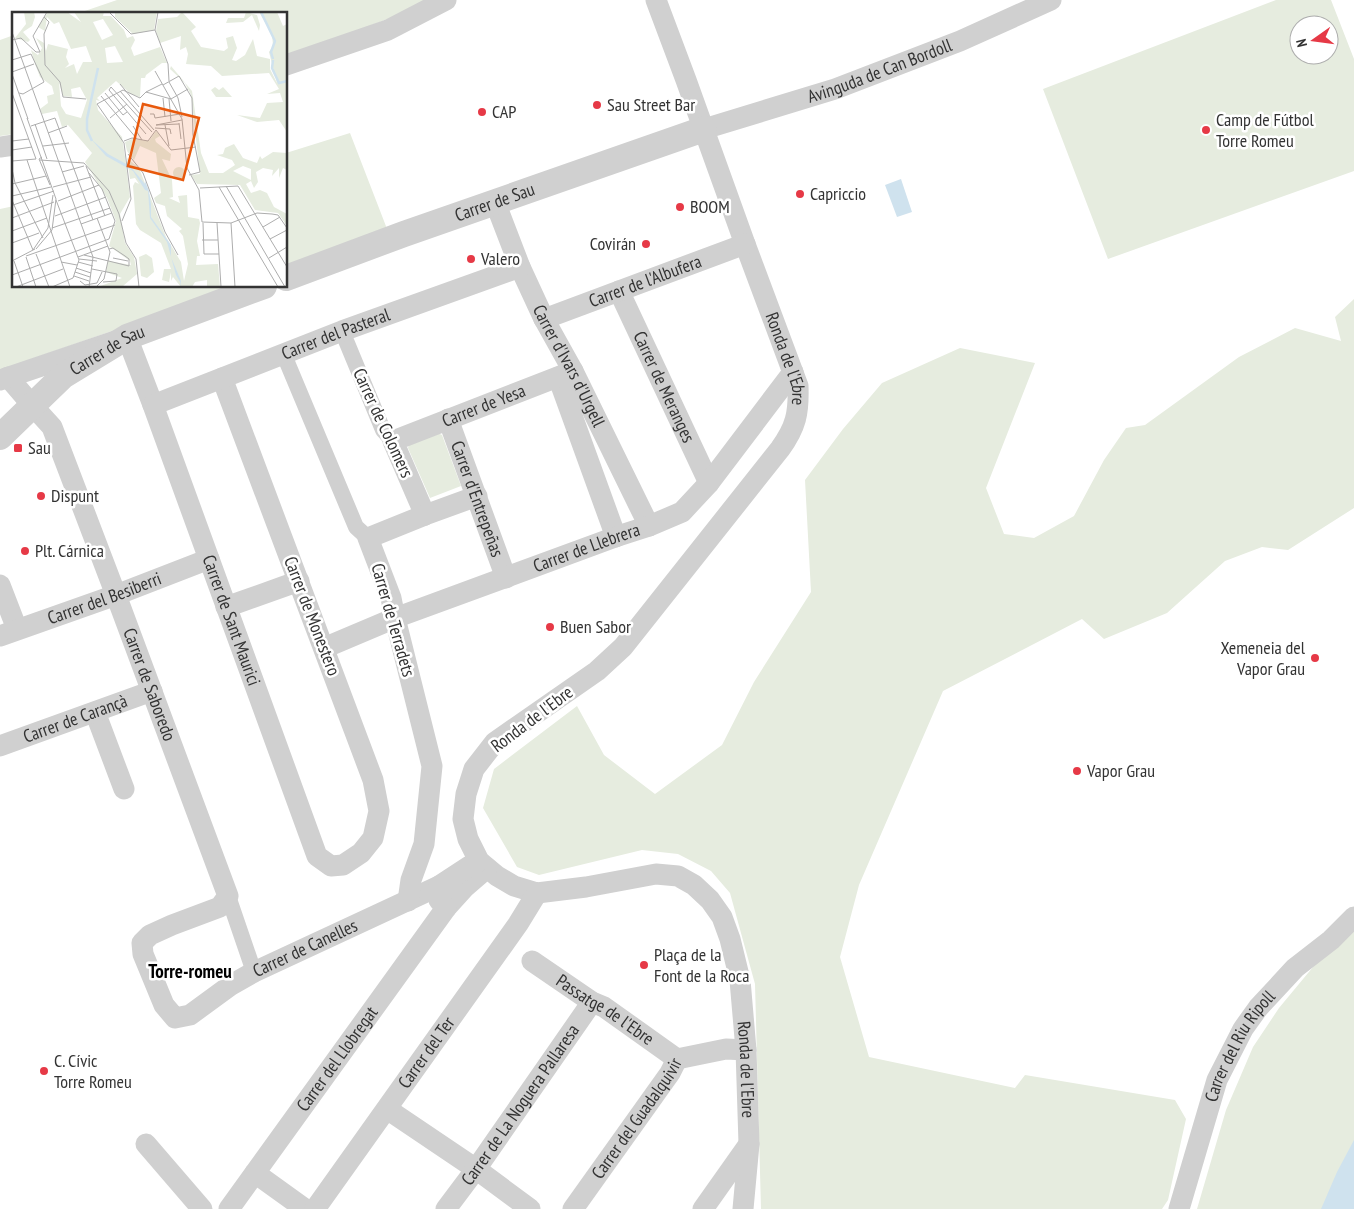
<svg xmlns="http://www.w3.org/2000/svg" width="1354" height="1209" viewBox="0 0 1354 1209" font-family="'PT Sans Narrow',sans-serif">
<rect width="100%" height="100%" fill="#fff"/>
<path fill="#e6ecdf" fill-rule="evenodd" d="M117 0H437L286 58V14H76Z
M1276 0H1331L1354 59V171L1108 259 1043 89ZM1299 25H1329V55H1299Z
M14 35V134L0 136V40Z
M350 133 389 234 286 270V153Z
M14 206V286H241L0 370V209Z
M1354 299V508L1288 550 1262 547 1225 561 1167 613 1104 639 1082 619 943 691 859 885 840 957 869 1057 1015 1088 1025 1075 1175 1100 1186 1119 1168 1200 1162 1209H761L755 984 730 893 711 871 678 854 642 850 539 875 517 867 483 808 494 769 577 706 604 755 655 794 722 745 754 682 811 592 805 480 843 429 882 383 960 348 1035 363 986 488 1004 534 1034 538 1074 516 1104 460 1126 428 1145 425 1239 357 1295 328 1341 341 1335 317Z
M438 433 442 435 461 486 430 498 408 448 409 444Z
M1354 926V1198L1325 1209H1197L1226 1110 1253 1047 1279 1008 1318 961Z"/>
<path fill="#cfe2ee" d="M901 179 912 212 897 217 885 185Z
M1354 1140V1209H1321L1337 1172Z"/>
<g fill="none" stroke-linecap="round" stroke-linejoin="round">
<path stroke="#d0d0d0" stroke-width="16" d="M342 331 383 430 393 441
M284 355 356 527 368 538
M228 896 254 972"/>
<g stroke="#d0d0d0" stroke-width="21">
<path id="s1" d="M656 0 686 80 745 244 798 386C799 413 796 427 780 449L623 647 597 671 495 742 474 769 466 794 463 819 468 839 479 861 497 876 514 886 537 893 586 887 656 874 678 876 694 885 710 900 722 917 730 939 740 980 746 1050 749 1144 743 1209"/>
<path d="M286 65 388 30 446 0"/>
<path id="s2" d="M704 129 835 89 960 41 1051 0"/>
<path d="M0 147 14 145"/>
<path id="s3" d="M495 202 520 267 544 319 573 371 649 526"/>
<path id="s4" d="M619 291 709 483"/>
<path id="s5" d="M544 319 745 244"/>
<path id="s6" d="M8 377 32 405 52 427 116 595 228 896 220 907 172 925 150 935 142 943 143 954 164 1005 175 1018 190 1015 231 985 254 972 439 886"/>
<path d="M558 377 616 537"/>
<path id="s7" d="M0 380 127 337 153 405 317 856 331 866 343 865 361 853 373 838 379 811 373 780 222 378"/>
<path id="s8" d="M153 405 342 331 520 267"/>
<path id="s9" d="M448 419 506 578"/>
<path id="s10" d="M425 515 393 441 573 371"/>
<path d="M0 585 17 629"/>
<path d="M226 607 299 581"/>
<path id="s11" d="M0 636 116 595 209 559"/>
<path id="s12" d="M324 648 395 618 618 536 649 526 682 512 709 483 793 372"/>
<path d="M95 712 124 789"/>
<path id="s13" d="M0 746 152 691"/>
<path d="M408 901 411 880 424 844 432 766 395 618 391 598 368 538 425 515 477 496"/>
<path d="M446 908 465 887 487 868"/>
<path id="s14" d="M532 961 592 1002 604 1007 677 1059"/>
<path d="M677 1059 726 1049 746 1050"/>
<path d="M387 1109 476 1169 530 1209"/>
<path d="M146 1144 202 1209"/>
<path d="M255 1173 305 1209"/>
<path id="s15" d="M229 1209 446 908 439 900V886L468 867 479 861"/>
<path id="s16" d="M315 1209 518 924 537 893"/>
<path id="s17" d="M446 1209 476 1169 592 1002"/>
<path id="s18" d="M573 1209 670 1073 677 1059"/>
<path d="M703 1209 749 1144"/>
<path id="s19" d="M1179 1209 1217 1080 1243 1029 1258 1008 1295 968 1331 940 1354 917"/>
</g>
<g stroke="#d0d0d0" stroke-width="26">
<path id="s20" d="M286 278 404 234 704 129"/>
<path id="s21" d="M0 437 63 376 127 337 264 286"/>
</g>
</g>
<g fill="#e63946" stroke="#fff" stroke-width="2">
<circle cx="597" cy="105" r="5"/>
<circle cx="482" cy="112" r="5"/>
<circle cx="1206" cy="130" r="5"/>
<circle cx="800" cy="194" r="5"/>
<circle cx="680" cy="207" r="5"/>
<circle cx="646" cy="244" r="5"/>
<circle cx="471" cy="259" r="5"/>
<rect x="13" y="443" width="10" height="10" rx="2.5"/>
<circle cx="41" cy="496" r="5"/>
<circle cx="25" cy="551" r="5"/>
<circle cx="550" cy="627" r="5"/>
<circle cx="1315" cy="658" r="5"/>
<circle cx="1077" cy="771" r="5"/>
<circle cx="644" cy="965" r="5"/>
<circle cx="44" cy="1071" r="5"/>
</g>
<g text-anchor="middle" stroke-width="5" stroke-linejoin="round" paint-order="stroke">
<g font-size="18" fill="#333" stroke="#fff">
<text dy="6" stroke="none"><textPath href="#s2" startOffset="185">Avinguda de Can Bordoll</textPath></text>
<text dy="6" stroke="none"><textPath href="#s20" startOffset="222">Carrer de Sau</textPath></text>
<text dy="6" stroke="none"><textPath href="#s5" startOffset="108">Carrer de l'Albufera</textPath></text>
<text dy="6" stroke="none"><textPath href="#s8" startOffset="196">Carrer del Pasteral</textPath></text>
<text dy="6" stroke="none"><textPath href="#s21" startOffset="139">Carrer de Sau</textPath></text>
<text dy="6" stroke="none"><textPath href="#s1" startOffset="382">Ronda de l'Ebre</textPath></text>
<text dy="6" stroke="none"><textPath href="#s3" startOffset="180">Carrer d'Ivars d'Urgell</textPath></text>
<text dy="6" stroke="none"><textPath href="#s4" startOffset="106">Carrer de Meranges</textPath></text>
<text dy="6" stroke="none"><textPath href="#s10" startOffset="178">Carrer de Yesa</textPath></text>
<text transform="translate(383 423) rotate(65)" y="6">Carrer de Colomers</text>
<text dy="6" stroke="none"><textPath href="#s9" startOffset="85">Carrer d'Entrepeñas</textPath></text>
<text dy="6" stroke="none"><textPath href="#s12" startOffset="281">Carrer de Llebrera</textPath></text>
<text dy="6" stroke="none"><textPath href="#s11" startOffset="111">Carrer del Besiberri</textPath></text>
<text transform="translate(312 616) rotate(69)" y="6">Carrer de Monestero</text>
<text dy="6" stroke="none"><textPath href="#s7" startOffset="436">Carrer de Sant Maurici</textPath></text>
<text transform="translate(393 620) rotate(74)" y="6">Carrer de Terradets</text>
<text dy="6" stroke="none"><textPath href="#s6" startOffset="342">Carrer de Saboredo</textPath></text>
<text dy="6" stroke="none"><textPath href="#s13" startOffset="80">Carrer de Carançà</textPath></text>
<text transform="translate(532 719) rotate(-37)" y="6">Ronda de l'Ebre</text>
<text dy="6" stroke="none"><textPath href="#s6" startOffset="900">Carrer de Canelles</textPath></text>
<text dy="6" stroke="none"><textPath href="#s14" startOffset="88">Passatge de l'Ebre</textPath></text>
<text dy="6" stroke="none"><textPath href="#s19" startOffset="175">Carrer del Riu Ripoll</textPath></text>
<text dy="6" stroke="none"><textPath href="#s16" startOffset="192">Carrer del Ter</textPath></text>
<text dy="6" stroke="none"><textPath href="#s15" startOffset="185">Carrer del Llobregat</textPath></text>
<text dy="6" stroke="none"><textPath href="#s1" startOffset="1448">Ronda de l'Ebre</textPath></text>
<text dy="6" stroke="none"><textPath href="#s17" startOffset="128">Carrer de La Noguera Pallaresa</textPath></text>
<text dy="6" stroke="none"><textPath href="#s18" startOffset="111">Carrer del Guadalquivir</textPath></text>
</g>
<g font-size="18" fill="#333" stroke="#fff" text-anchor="start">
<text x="607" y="111">Sau Street Bar</text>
<text x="492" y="118">CAP</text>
<text x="1216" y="126">Camp de Fútbol<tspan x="1216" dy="21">Torre Romeu</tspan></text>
<text x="810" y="200">Capriccio</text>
<text x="690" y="213">BOOM</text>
<text x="636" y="250" text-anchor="end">Covirán</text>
<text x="481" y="265">Valero</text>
<text x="28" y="454">Sau</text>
<text x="51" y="502">Dispunt</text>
<text x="35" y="557">Plt. Cárnica</text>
<text x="560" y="633">Buen Sabor</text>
<text x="1305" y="654" text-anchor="end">Xemeneia del<tspan x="1305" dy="21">Vapor Grau</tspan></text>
<text x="1087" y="777">Vapor Grau</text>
<text x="654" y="961">Plaça de la<tspan x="654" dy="21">Font de la Roca</tspan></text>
<text x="54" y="1067">C. Cívic<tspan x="54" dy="21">Torre Romeu</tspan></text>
</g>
<g font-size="19" font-weight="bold" fill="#000" stroke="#fff">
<text x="190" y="978">Torre-romeu</text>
</g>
</g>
<g transform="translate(12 12)">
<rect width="275" height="275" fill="#fff"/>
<path d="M12 0H22L23 5 20 14 11 20 18 28 16 30 3 26 14 12ZM36 0H55L69 10 62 0H92L91 4H99L112 18 115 26 121 24 123 28 119 36 122 44 148 35 155 51H150L134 63 133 66H129L128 85 119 82 104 69 85 86 88 89 84 88 86 98 110 125 113 145 118 185 108 202 113 231 122 245 125 262 111 274 86 275 110 266 94 260 96 249 119 253 118 249 97 234 104 209 95 186 73 150 80 141 56 113 50 115 45 99 30 102 28 97 36 91 35 84 42 82 40 74 28 65 23 52 19 38 26 43 30 36 24 26 32 31 34 39 36 32 56 37 54 45 57 52 53 56 62 52 65 62 71 50H80L74 34 59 37 47 10 42 12 35 5 33 19 26 15ZM91 7 101 23 90 28 81 10ZM103 34 111 50 95 51 93 36ZM47 70 51 84 60 85 59 77 68 75 75 88 69 106 54 102 49 94ZM103 0H145L142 18 121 22 103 5ZM170 0 184 15 179 19 189 35 212 39 216 36 214 26 221 24 225 36 220 48 224 49 233 43 241 27 245 44 258 47V57L265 71 257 40 261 34 260 22 247 0H265L271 14 275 12V120L267 108 245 110 225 103 248 106 255 91 271 90 268 81 255 82 267 77 257 61 210 64 199 54 174 52 176 42 174 35 168 38 169 24 148 31 144 19 146 7 165 5ZM234 0 245 3 248 13 247 19 240 3 231 10 214 11 216 6H232ZM159 54 180 79 189 141 197 161H211L223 153 220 148 205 143 211 142 213 136 222 132 231 146 245 151 248 144 250 147 261 140 275 141V158L271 156 267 166V156L260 164 261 158 251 156 244 160 246 170 242 176 239 169 234 172 239 181 248 178 255 181 262 195 275 202V214L266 201 243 198 228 173 185 172 179 163 188 162 179 83 173 71 158 57ZM231 154 239 157V168L221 159ZM203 75 207 78 211 75 220 85H204L199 78ZM144 119 148 124 143 127 144 130 159 142 158 149 150 147 160 168 161 185 157 186 168 191 166 184 175 183 176 205 187 207 188 211 185 229 188 244H185L184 253 206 252 208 275H195V268L183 270 180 275H169L161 265 159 269V260L157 270 150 268 152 257H159L149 231 128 218 124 212 121 174 123 170 127 172 123 166 118 167 115 146 127 156 154 225 169 250 172 269 176 252 171 224 167 219 170 217 155 204 153 194 144 191 142 186 149 181 144 141 128 134 122 148 115 139 113 130 120 127 137 129ZM161 161a6 6 0 1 1 12 0a6 6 0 1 1-12 0ZM134 242 140 246 142 260 135 266 129 264 127 245Z" fill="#e6ecdf" fill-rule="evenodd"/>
<path d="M79 127 96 142 118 154 133 172V169L137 179 139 192V205L159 233V245L169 269 168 275V270L164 263 155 230 138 206 136 179 133 178 121 159 94 144Z" fill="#cfe2ee"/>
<path fill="none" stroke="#cfe2ee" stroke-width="2.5" d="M249 0 263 29 259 40 261 47M261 48 260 56 267 71 275 69M80 129 75 118V107L86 56"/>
<path fill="none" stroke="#adadad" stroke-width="1" d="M97 0 119 22 143 18M146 0 143 18 156 52 157 69M32 5 37 10 32 22 33 53 48 70 51 85 74 87M0 20 81 245 77 275M0 28 9 26 24 40H28L21 24 35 0M0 48 19 42 32 70 11 82 7 81M143 59 170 107 175 156 187 178 190 210 219 211 245 201 260 202 266 203 275 216M0 60 22 52M0 62 16 107M157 70 166 86 170 105M108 72 127 95M151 73 167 64 180 86 181 123 188 160 177 163M99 75 140 120M99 75 97 78 134 122M108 79 142 118M134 80 150 72M0 81 24 147M93 81 111 103 115 100M89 84 125 127M151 86 153 105M157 87 159 109M159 87 176 77M85 92 112 131 119 187 110 209M85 92 111 78 128 86 134 80 159 87M138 102H142L143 106 168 102M15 106 44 187 40 218 24 237M98 106 115 92M167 111 169 127M23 112 35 147M144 113 170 108M144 113 167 112M153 113 157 134M19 114 43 106 81 208M121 114 130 128M143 116 158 117 159 122M36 121 55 114M0 129 17 127M112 129 120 126 136 129 144 118 159 138 184 135M31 134 57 131M0 138 20 135M116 142 131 161 153 220 166 243M30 145 27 147 38 173M15 148 58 275M28 148 72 151 97 179 107 202 114 231 124 247 127 275M0 149 24 147M74 154 93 204M0 157 3 171 31 226M50 160 72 154M0 172 34 164M214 174 273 275M41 175 79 165M207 175 266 275M188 176 226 174 275 255M0 184 39 175M0 188 21 238M46 189 87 173M1 193 42 179M43 204 94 185M0 206 42 190M191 211 192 242H207M205 211 209 275M219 211 223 275M69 212 100 201M251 215 268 205M40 216 98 196M0 219 35 206M258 227 275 218M190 228H206M0 231 27 221M21 238 36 216 41 183M24 242 37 275M72 243 117 254V247L113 244 101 236 97 237M14 244 103 213M14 245 24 275M66 245 96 234M101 246 116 249M257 246 275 235M67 247 85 249M0 249 23 237M2 249 11 275M49 250 65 253M66 250 81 254M64 256 79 261M80 257 105 262 104 269 91 270M63 260 78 265M0 263 97 227 103 209 90 177 77 161M62 264 77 269M68 269 73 273 85 271 90 260M4 275 51 257M40 275 61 266 67 248 44 188M84 275 92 267 98 240 85 206"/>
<path fill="#e8590c" fill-opacity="0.15" stroke="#e8590c" stroke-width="2.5" d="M131 92 187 106 171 168 116 154Z"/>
<rect width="275" height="275" fill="none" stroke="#333" stroke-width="2.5"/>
</g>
<g transform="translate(1314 40) rotate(256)"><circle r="24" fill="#ffffff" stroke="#adadad"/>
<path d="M0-4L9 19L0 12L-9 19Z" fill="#e63946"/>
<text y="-8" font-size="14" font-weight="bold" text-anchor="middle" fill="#333333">N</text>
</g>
</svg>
